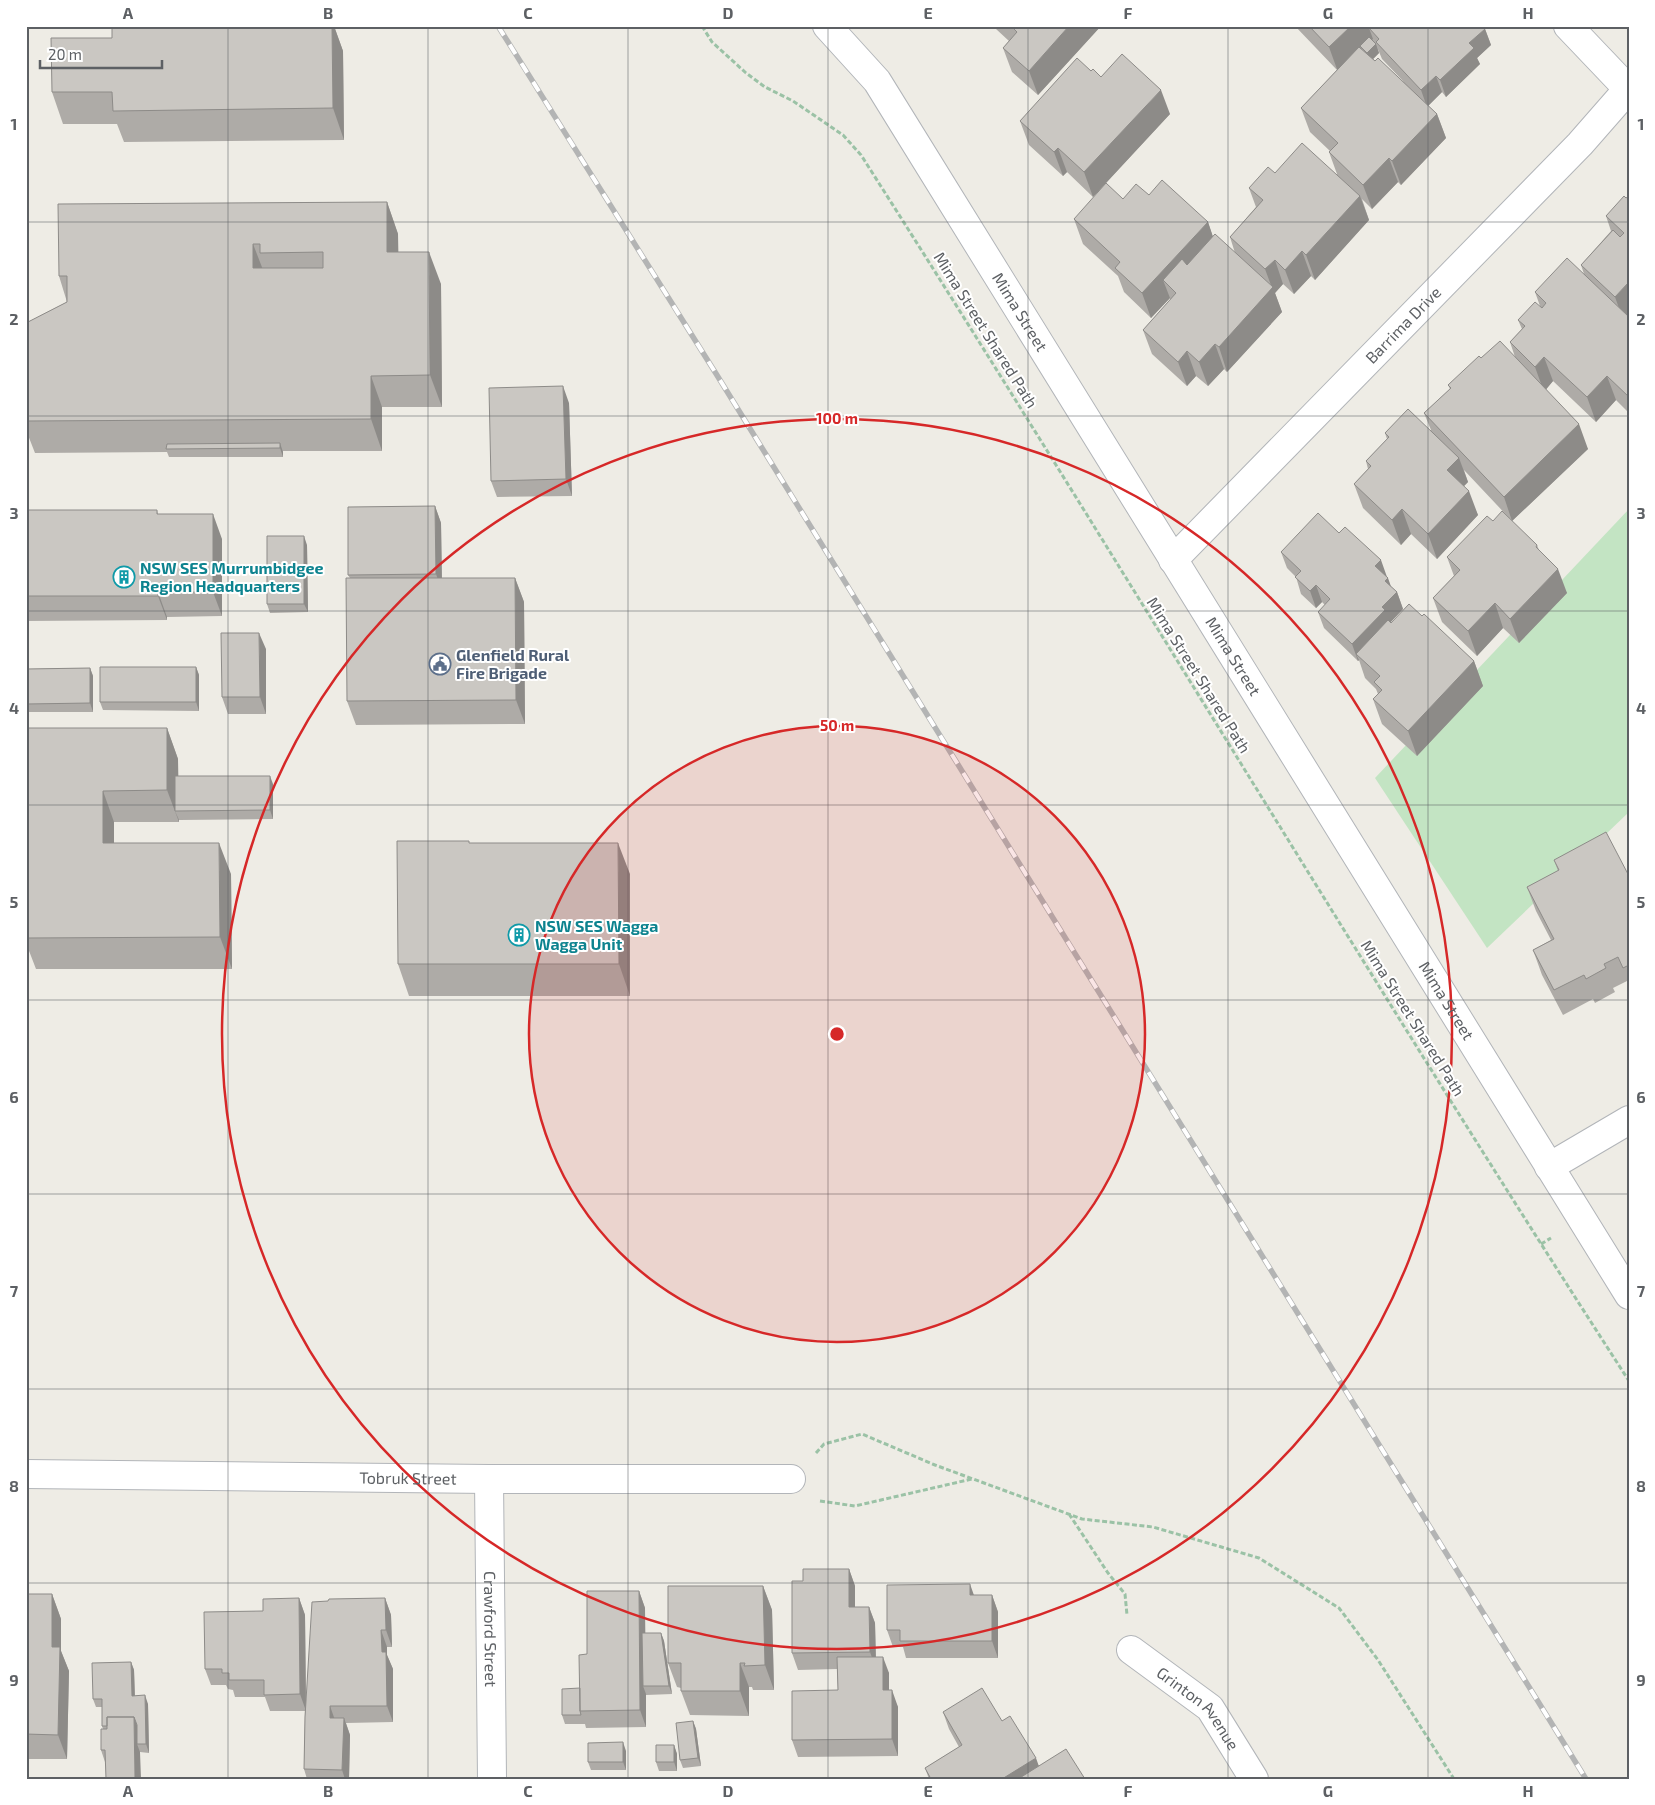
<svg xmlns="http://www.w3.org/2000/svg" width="1655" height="1805" viewBox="0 0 1655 1805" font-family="'Exo 2',sans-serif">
<rect width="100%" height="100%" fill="#eeece5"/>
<path fill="#c3e4c3" d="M1629 509V812L1487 948 1375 778Z"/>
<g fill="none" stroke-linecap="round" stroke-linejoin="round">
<g stroke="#b2b5b9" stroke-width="30">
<g id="street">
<path id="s1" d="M827 26 877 81 1629 1295"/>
<path d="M1568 26 1628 89"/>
<path id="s2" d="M1173 560 1580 144 1629 88"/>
<path d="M1549 1167 1629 1120"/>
<path id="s3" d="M26 1474 489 1479H791"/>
<path id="s4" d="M489 1479 492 1779"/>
<path id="s5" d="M1131 1650 1210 1708 1254 1779"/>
</g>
</g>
<path stroke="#9bc2a6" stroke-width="3" stroke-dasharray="5 2.5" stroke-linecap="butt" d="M702 26 712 42 746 73 765 87 793 101 843 135 861 155C1120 561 1367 976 1629 1381
M1541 1244 1551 1238
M816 1453 824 1444 862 1434 935 1465 1082 1519 1153 1527 1259 1558 1339 1608 1378 1660 1454 1779
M820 1501 855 1506 972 1479
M1069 1514 1108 1573 1125 1594 1127 1615"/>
<use href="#street" stroke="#fff" stroke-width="28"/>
<g stroke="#b3b4b4" stroke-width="5.5">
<path id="rail" d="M498 26 715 372 1586 1779"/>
</g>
<use href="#rail" stroke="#fff" stroke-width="4" stroke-dasharray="11" stroke-linecap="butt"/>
</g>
<path fill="#aeaba7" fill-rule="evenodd" d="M112 26H334L343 51 344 140 124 142 117 124H63L52 92 112 38Z
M995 26H1101L1038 95 1012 72 1003 48 1009 41 996 29Z
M1295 26H1483L1485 29 1491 45 1477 58 1480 64 1446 97 1442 92 1428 106 1437 114 1446 138 1401 185 1398 182 1372 209 1362 199 1369 220 1315 280 1311 276 1294 294 1283 284 1275 293 1282 312 1227 372 1224 369 1208 386 1196 376 1187 386 1152 354 1143 330 1170 300V298L1151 318 1124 292 1118 276 1083 244 1074 219 1123 199 1149 195 1208 222 1213 237 1235 253 1230 237 1256 207 1249 188 1275 173 1337 174 1329 152 1330 151 1310 132 1301 108 1337 70ZM1377 47 1382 59 1404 82 1373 59 1379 53Z
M1091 71 1170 114 1093 197 1067 172 1063 176 1029 145 1020 121Z
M1629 196V413L1616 400 1596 422 1553 381 1546 389 1588 449 1512 521 1464 470 1468 482 1464 486 1478 515 1437 559 1411 534 1401 545 1363 508 1354 484 1368 469 1366 461 1387 439 1385 433 1431 430 1424 413 1450 389 1448 385 1481 358 1515 357 1510 342 1522 329 1518 320 1540 306 1535 292 1584 274 1581 265 1611 231 1606 216Z
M387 202 398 234V252L441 284 442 407H382V451H283V457H169L167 452 35 453 26 430V323L67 302 59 276Z
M569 403 572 496 497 497 491 481Z
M435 506 441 523 442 578H515L524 602 525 724 356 725 347 701 350 578 348 575Z
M26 510H157L158 514 222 539V616L167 617V620L26 621Z
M1493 521 1537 545 1539 550 1567 593 1519 643 1503 628 1477 656 1442 622 1433 598 1454 576 1447 557Z
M1339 533 1387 577 1390 586 1397 592 1403 609 1390 622 1391 623 1422 616 1474 661 1483 686 1417 756 1382 724 1373 699 1378 694 1376 689 1365 678 1359 660 1358 661 1324 628 1318 612 1325 605 1322 602 1316 608 1301 594 1296 577 1287 568 1281 552Z
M307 545 308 612 270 613 267 604Z
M266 649V714H228L222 697Z
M196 667 199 675V711L103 710 100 702Z
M90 668 93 676V712H26V669Z
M26 728H167L178 759V776L273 784V819L179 820V822H114V843L231 874 232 969H36L26 943Z
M470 843 630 874V996H409L398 964Z
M1554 860 1629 876V985L1627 981 1613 988 1615 992 1595 1003 1593 999 1563 1015 1542 975 1533 950 1551 940 1536 911 1527 887 1558 871Z
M849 1569 855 1586V1607H869L875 1623 876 1657 889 1673V1690L898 1707V1756L798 1757 792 1740 838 1690 837 1669 798 1670 792 1653 803 1581Z
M763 1586 772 1610 774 1690H753L752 1687H749V1716L690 1715 681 1691V1688L677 1687 668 1663Z
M639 1591 645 1608V1633H661L664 1641 672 1694 646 1695V1694V1727L586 1728 585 1724H565L562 1715 580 1688 587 1654Z
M26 1594H52L61 1619V1651L69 1671 67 1759H26Z
M974 1595H992L998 1612V1658H906L903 1647H893L887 1630Z
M299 1598 305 1615 306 1700 385 1598 391 1615 392 1647H387V1655L393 1669V1722L346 1723 350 1735 349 1779H307L304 1769 305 1711H270L265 1697H235L233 1690 228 1689 226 1685H211L205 1669 263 1611Z
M131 1662 134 1670 135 1696 148 1704 149 1753 140 1752 105 1762 101 1750 103 1729 102 1726V1707H96L93 1699Z
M943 1712 1002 1721 1039 1766 1085 1779H929L925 1768 959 1747 949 1729Z
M693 1721 696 1729 701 1766 683 1768 680 1760Z
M674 1745 677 1754V1771H659L656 1762Z
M626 1751V1770H591L588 1762Z"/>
<path fill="#8d8b88" d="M332 26H334L343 51 344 140 333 108Z
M1069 26H1101L1038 95 1029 71Z
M1351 26H1386L1369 28 1373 39 1362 49 1360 46 1361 50 1338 72 1329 47Z
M1485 29 1491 45 1477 58 1480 64 1446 97 1440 80 1469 43Z
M1376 44 1379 53 1370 62 1367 53Z
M1436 76 1442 92 1427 107 1421 90Z
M1161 90 1170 114 1093 197 1084 172Z
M1437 114 1446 138 1401 185 1392 161Z
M1058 148 1067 172 1063 176 1054 152Z
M1389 158 1398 182 1372 209 1363 185Z
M1360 196 1369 220 1315 280 1306 255Z
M387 202 398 234 399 284 387 252Z
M1208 222 1216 246 1163 280 1170 298 1151 318 1142 293Z
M253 244 265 275 253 268Z
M1302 251 1311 276 1294 294 1285 270Z
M429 252 441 284 442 407 430 375Z
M1275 260 1283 284 1275 293 1282 312 1227 372 1219 347 1272 288 1265 269Z
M1628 283 1629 285V316L1624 322 1615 297Z
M1215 344 1224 369 1208 386 1199 362Z
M1187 351 1196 376 1187 386 1178 362Z
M1544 357 1553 381 1544 392 1535 367Z
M371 376 382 407V451L371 419Z
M1607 376 1616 400 1596 422 1587 397Z
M563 386 569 403 572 496 566 479Z
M1579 424 1588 449 1512 521 1504 497Z
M280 443 283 452V457L280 448Z
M1459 458 1468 482 1456 494 1447 470Z
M1469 491 1478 515 1437 559 1428 534Z
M435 506 441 523 442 591 436 574Z
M1402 509 1411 534 1401 545 1392 520Z
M213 514 222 539V616L213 592Z
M304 536 307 545 308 612 304 604Z
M1381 560 1387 577 1381 583 1375 566Z
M1558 569 1567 593 1519 643 1510 619Z
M515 578 524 602 525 724 516 700Z
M1388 578 1394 595 1385 581Z
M1316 585 1322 602 1316 608 1310 591Z
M158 592 167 617V620L158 596Z
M1397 592 1403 609 1390 623 1356 654 1359 660 1358 661 1352 644 1382 607Z
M1495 603 1503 628 1477 656 1468 631Z
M259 633 266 649V714L260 697Z
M1474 661 1483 686 1417 756 1408 731Z
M196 667 199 675V711L196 702Z
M90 668 93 676V712L90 703Z
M167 728 178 759 179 811H175L179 820V822L167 790Z
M270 776 273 784V819L270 810Z
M103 791 114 822V874L103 843Z
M219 843 231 874 232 969 220 937Z
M618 843 630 874V996L619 964Z
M849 1569 855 1586V1624L849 1607Z
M970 1584 976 1601 970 1595Z
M763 1586 772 1610 774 1690 765 1665Z
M639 1591 645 1608 646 1686H643L646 1694V1727L640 1710Z
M52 1594 61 1619V1651L69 1671 67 1759 58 1735 52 1647Z
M992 1595 998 1612V1658L992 1641Z
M299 1598 305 1615 306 1711 300 1694Z
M385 1598 391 1615 392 1647 386 1630Z
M869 1607 875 1623 876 1669 870 1652Z
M381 1630 387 1647V1655L393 1669V1722L387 1706 382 1652Z
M661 1633 664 1641 672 1694 669 1686Z
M883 1657 889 1673V1707L883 1690Z
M131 1662 134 1670 135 1704 132 1696Z
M740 1663 749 1687V1716L740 1691Z
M892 1690 898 1707V1756L892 1739Z
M145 1695 148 1704 149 1753 146 1744Z
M330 1706 336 1723 330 1718Z
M134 1717 140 1733 137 1744 140 1752 141 1779H135Z
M344 1718 350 1735 349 1779H345L342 1770Z
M693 1721 696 1729 701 1766 698 1758Z
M623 1742 626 1751V1770L623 1762Z
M674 1745 677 1754V1771L674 1762Z
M1036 1758 1042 1775 1036 1779H1002Z"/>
<path fill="#cac7c2" stroke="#8d8b88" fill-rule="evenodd" d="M112 26H332L333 108 113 111 112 92H52L51 38H112Z
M1011 26H1069L1029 71 1003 48 1017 32Z
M1309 26H1351L1329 47Z
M1371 26H1483L1485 29 1469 43 1474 48 1440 80 1436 76 1421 90 1376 42 1379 39 1369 28Z
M1369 37 1376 44 1367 53 1360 46Z
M1359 47 1375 61 1378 58 1437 114 1392 161 1389 158 1363 185 1329 152 1338 143 1301 108Z
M1122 54 1161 90 1084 172 1058 148 1054 152 1020 121 1077 58 1091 71 1093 69 1101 77Z
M1302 143 1360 196 1306 255 1302 251 1285 270 1275 260 1265 269 1230 237 1263 200 1249 188 1268 167 1275 173Z
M1162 180 1208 222 1142 293 1115 268 1120 262 1074 219 1106 183 1123 199 1136 184 1149 195Z
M1624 196 1626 198 1629 196V283H1628L1615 297 1581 265 1613 230 1620 237 1624 233 1606 216Z
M387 202V252H429L430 375 371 376V419L26 421V323L67 302V276H59L58 204ZM253 244H260V253L323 252V268H253Z
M1215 234 1273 287 1219 347 1215 344 1199 362 1187 351 1178 362 1143 330 1176 293 1163 280 1182 259 1187 265Z
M1567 258 1629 317V397L1607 376 1587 397 1544 357 1535 367 1510 342 1525 326 1518 320 1535 302 1542 308 1546 303 1535 292Z
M1500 341 1579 424 1504 497 1424 413 1451 388 1448 385 1479 356 1481 358Z
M563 386 566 479 491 481 489 388Z
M1408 409 1459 458 1447 470 1469 491 1428 534 1402 509 1392 520 1354 484 1371 466 1366 461 1389 437 1385 433Z
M280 443V448L166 449 167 444Z
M435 506 436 574 348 575V507Z
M26 510H157V514H213V592H158V596H26Z
M1502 511 1537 545 1536 547 1558 569 1510 619 1495 603 1468 631 1433 598 1460 570 1447 557 1487 516 1493 521Z
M1318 513 1339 533 1345 527 1381 560 1375 566 1388 578 1385 581 1397 592 1382 607 1385 610 1352 644 1318 612 1330 599 1316 585 1310 591 1295 577 1301 571 1281 552Z
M267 536H304V604H267Z
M346 578H515L516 700 347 701Z
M1409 604 1422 616 1424 614 1474 661 1408 731 1373 699 1382 690 1374 682 1380 676 1356 654 1388 620 1391 623Z
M221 633H259L260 697H222Z
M100 667H196V702H100Z
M90 668V703L26 704V669Z
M26 728H167V790L103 791V843H219L220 937 26 938Z
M175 776H270V810L175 811Z
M1606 832 1629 876V965L1623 968 1618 957 1604 964 1606 968 1586 979 1584 975 1554 990 1533 950 1554 939 1527 887 1559 870 1554 860Z
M397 841H469V843H618L619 964H398Z
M803 1569H849V1607H869L870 1652 792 1653V1581H803Z
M970 1584V1595H992V1641H900V1630H887V1585Z
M668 1586H763L765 1665 744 1666 745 1663H740V1691H681V1663H668Z
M587 1591H639L640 1710 580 1711 579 1655 587 1654Z
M26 1594H52V1647H60L58 1735 26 1734Z
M299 1598 300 1694 264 1695V1680H229V1673H222V1669H205L204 1612 263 1611V1599Z
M385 1598 386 1630H381L382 1652H386L387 1706H330V1718H344L342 1770 304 1769 305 1717 312 1602 328 1601 329 1599Z
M642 1633H661L669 1686H643Z
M837 1657H883V1690H892V1739L792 1740V1691L838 1690Z
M131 1662 132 1696 145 1695 146 1744H137V1725L134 1717H107V1726H102V1699H93L92 1663Z
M580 1688V1711L581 1715H562V1689Z
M982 1688 1002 1721 1010 1716 1036 1758 1002 1779H931L925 1768 962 1745 943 1712Z
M107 1717H134L135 1779H106L105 1750H101V1729H107Z
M693 1721 698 1758 680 1760 676 1723Z
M623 1742V1762H588V1743Z
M656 1745H674V1762H656Z
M1066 1749 1085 1779H1018Z"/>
<path fill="none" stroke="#5d6064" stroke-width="1" stroke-opacity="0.55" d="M228 26V1779M428 26V1779M628 26V1779M828 26V1779M1028 26V1779M1228 26V1779M1428 26V1779M26 222H1629M26 416H1629M26 611H1629M26 805H1629M26 1000H1629M26 1194H1629M26 1389H1629M26 1583H1629"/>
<circle cx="837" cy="1034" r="308" fill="#d62828" fill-opacity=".12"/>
<g fill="none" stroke="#d62828" stroke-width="2.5">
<circle cx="837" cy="1034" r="308"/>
<circle cx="837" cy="1034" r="615"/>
</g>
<defs>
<g id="building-ring" transform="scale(1.125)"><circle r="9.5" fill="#fff" stroke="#0f9aa8" stroke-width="1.5"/><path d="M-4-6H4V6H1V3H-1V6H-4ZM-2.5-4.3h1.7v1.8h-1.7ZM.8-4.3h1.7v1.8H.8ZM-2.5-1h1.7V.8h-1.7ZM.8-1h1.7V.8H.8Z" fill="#0f9aa8"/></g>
<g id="civic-ring" transform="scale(1.125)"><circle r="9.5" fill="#fff" stroke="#5c6f8a" stroke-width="1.5"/><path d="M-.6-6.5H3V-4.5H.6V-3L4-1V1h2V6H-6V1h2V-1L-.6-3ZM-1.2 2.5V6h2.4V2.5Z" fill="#5c6f8a"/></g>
</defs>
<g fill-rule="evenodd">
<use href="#building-ring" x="124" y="577"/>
<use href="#civic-ring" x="440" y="664"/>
<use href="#building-ring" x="519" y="935"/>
</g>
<g text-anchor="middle" stroke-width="4" stroke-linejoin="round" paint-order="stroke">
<g font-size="16" fill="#5d6064" stroke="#fff">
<text dy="6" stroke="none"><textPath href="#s1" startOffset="346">Mima Street</textPath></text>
<text dy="6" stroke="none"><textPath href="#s2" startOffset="329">Barrima Drive</textPath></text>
<text transform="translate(986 330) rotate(58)" y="6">Mima Street Shared Path</text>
<text dy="6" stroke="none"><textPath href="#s1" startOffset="751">Mima Street</textPath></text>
<text transform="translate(1199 675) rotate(58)" y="6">Mima Street Shared Path</text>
<text dy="6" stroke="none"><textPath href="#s1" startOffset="1156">Mima Street</textPath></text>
<text transform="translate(1413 1018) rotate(58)" y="6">Mima Street Shared Path</text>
<text dy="6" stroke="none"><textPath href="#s3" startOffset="382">Tobruk Street</textPath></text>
<text dy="6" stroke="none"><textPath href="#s4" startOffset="150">Crawford Street</textPath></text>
<text dy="6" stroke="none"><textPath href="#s5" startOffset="90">Grinton Avenue</textPath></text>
</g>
<g font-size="16" font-weight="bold" fill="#0d838f" stroke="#fff" text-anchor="start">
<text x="140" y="574">NSW SES Murrumbidgee<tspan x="140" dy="18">Region Headquarters</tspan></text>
<text x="535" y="932">NSW SES Wagga<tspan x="535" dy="18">Wagga Unit</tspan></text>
</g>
<g font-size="16" font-weight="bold" fill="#4e5e75" stroke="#fff" text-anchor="start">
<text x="456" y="661">Glenfield Rural<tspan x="456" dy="18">Fire Brigade</tspan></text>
</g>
</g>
<circle cx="837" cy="1034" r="8" fill="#d62828" stroke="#fff" stroke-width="2.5"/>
<g font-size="15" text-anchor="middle" font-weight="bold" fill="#d62828" stroke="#fff" stroke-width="4" stroke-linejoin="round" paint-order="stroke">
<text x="837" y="424">100 m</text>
<text x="837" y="731">50 m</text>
</g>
<rect width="1655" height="1805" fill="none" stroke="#ffffff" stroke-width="55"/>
<path d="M40 60v8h122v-8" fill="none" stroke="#5d6064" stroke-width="2.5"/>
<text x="48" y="60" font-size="15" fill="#5d6064" stroke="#ffffff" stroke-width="4" paint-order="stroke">20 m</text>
<rect x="28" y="28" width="1600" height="1750" fill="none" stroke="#5d6064" stroke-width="2"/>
<g font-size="16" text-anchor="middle" font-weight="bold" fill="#5d6064">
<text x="128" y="19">A</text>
<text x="328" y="19">B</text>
<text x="528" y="19">C</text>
<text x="728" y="19">D</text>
<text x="928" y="19">E</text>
<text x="1128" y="19">F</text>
<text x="1328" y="19">G</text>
<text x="1528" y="19">H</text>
<text x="14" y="130">1</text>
<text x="1641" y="130">1</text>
<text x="14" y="325">2</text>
<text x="1641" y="325">2</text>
<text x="14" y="519">3</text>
<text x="1641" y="519">3</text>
<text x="14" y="714">4</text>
<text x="1641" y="714">4</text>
<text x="14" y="908">5</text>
<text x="1641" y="908">5</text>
<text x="14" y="1103">6</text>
<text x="1641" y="1103">6</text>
<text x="14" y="1297">7</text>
<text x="1641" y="1297">7</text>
<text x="14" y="1492">8</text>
<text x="1641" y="1492">8</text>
<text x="14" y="1686">9</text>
<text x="1641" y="1686">9</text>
<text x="128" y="1797">A</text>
<text x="328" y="1797">B</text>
<text x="528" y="1797">C</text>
<text x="728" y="1797">D</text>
<text x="928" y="1797">E</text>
<text x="1128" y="1797">F</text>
<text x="1328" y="1797">G</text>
<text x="1528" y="1797">H</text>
</g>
</svg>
